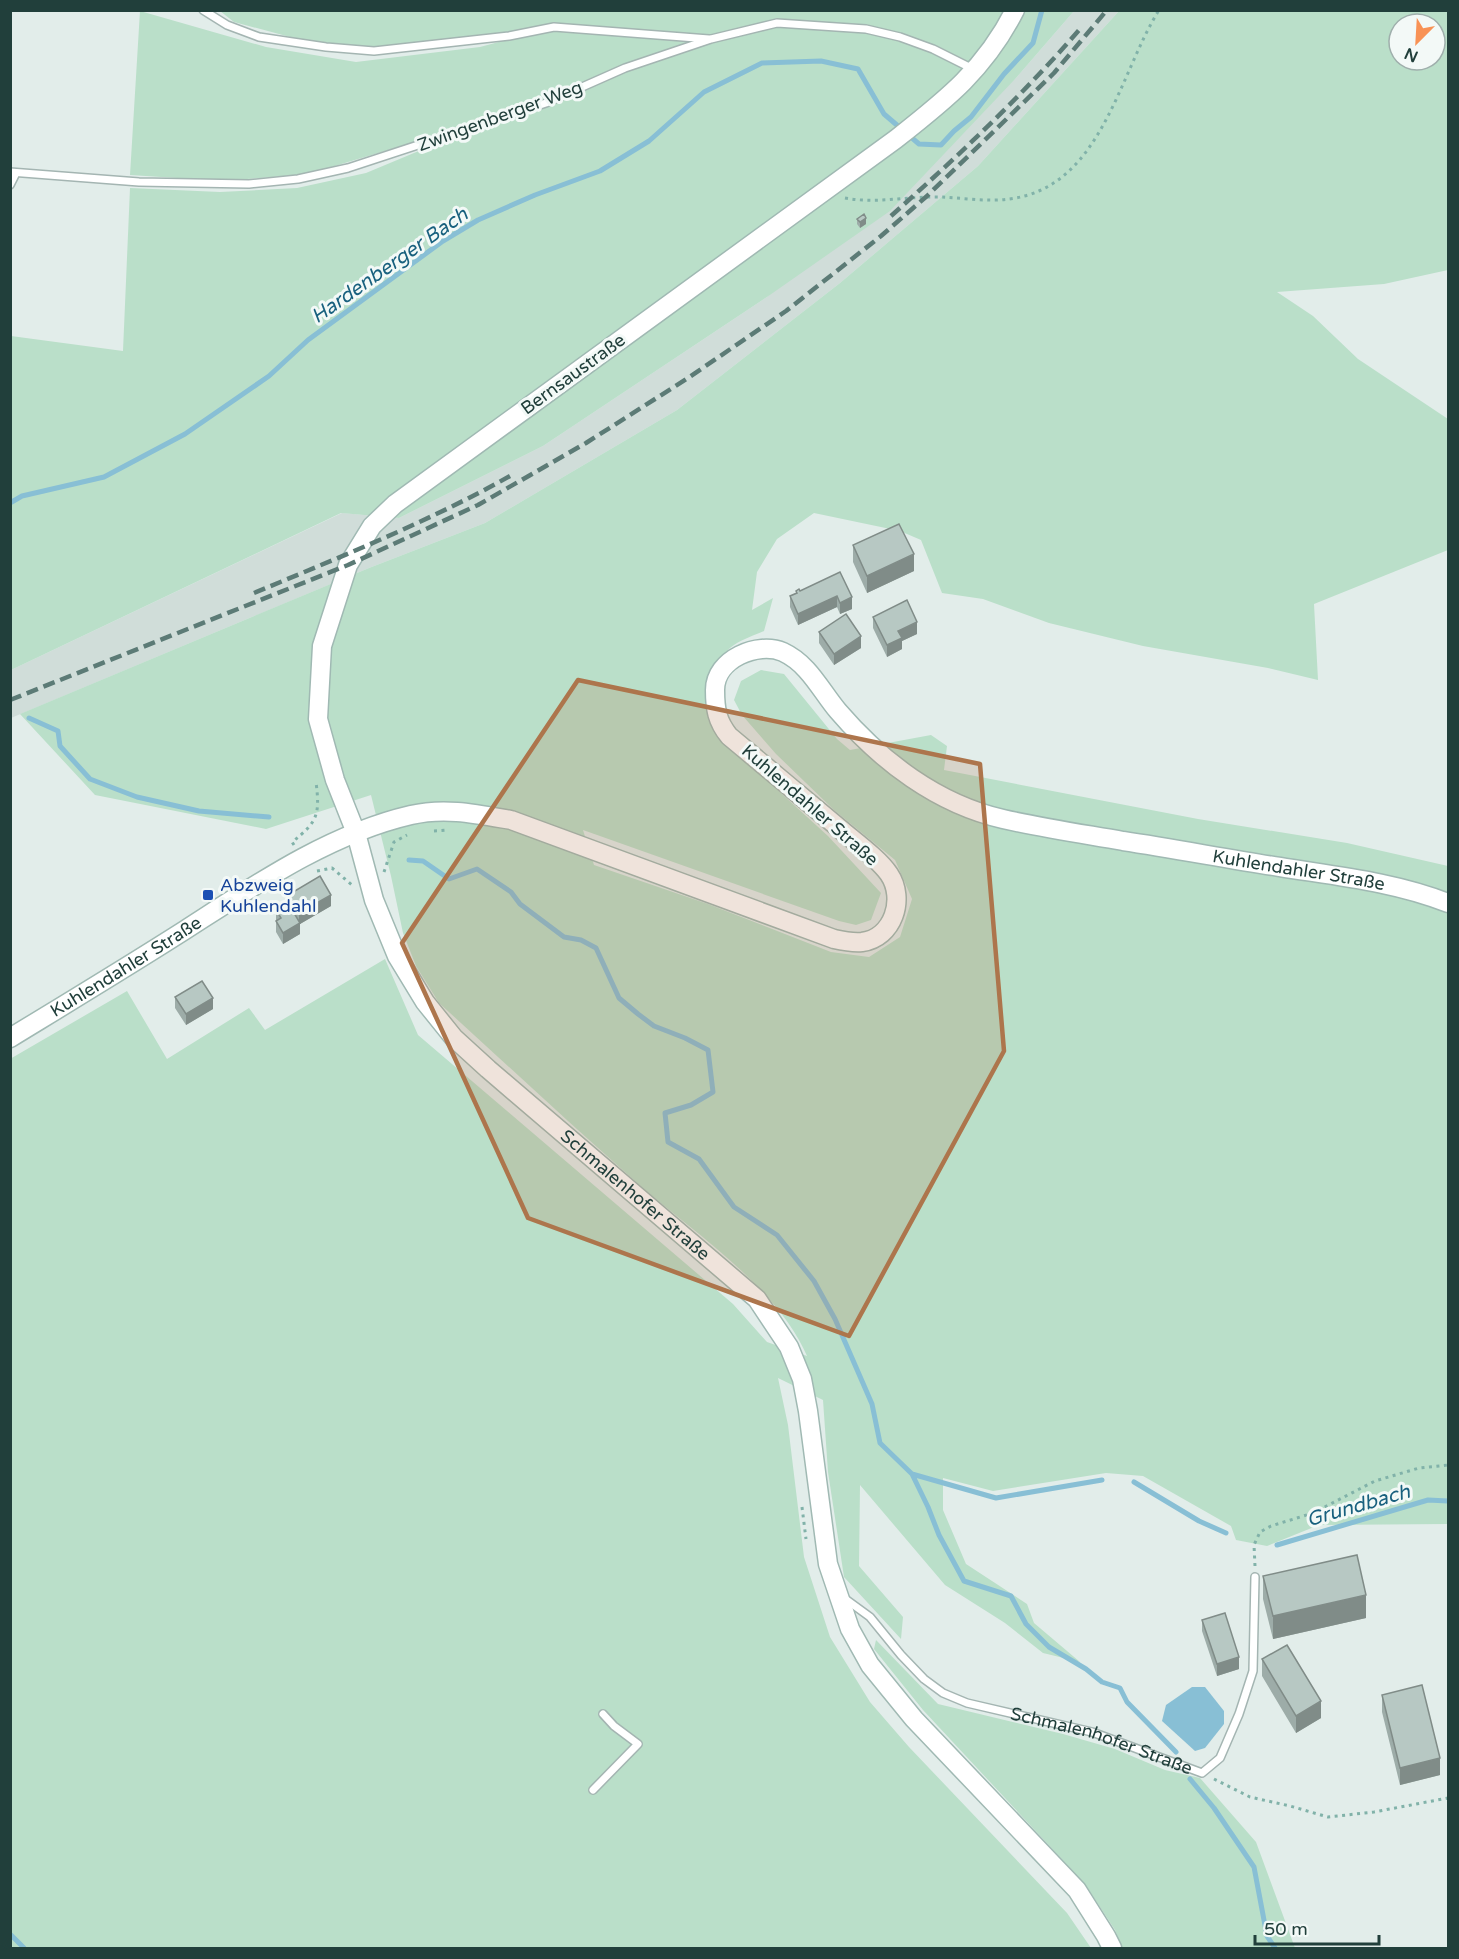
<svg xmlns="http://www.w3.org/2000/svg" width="1459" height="1959" viewBox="0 0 1459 1959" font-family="'Varela Round',sans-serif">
<rect width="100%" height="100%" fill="#e2edea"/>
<path fill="#d0ddd9" d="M1074 11H1119L978 166 840 283 677 410 485 523 369 568 11 718V670L342 513 399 518 543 446 767 297 1016 78Z"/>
<path fill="#badfc9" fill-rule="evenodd" d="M140 11 266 47 356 62 480 47 514 38 377 47 305 41 234 22 220 11H1074L1016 78 890 211 767 297 543 446 399 518 341 513 11 670V336L123 351 130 188 220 192 297 188 366 173 505 115 308 174 224 181 130 175Z
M1119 11H1448V270L1384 284 1277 292 1313 316 1358 359 1448 419V550L1314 604 1318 680 1268 668 1143 646 1049 623 983 599 942 593 921 540 900 531 814 513 777 539 757 572 752 610 773 598 764 631C755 635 743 639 734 645 710 661 697 704 713 729 717 734 722 739 726 743L828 836 881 893 871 920 856 925 839 921 583 830 594 865 708 904 831 952 869 957 900 937 912 899 895 860 834 810 776 754 742 715 734 700 741 681 761 670 784 674 837 739 850 750 931 735 947 746 944 770 1198 819 1347 843 1448 866V1524L1319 1525 1267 1546 1236 1540 1231 1526 1143 1476 1106 1473 993 1491 943 1478V1510L966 1564 1027 1604 1034 1623 1080 1662 1043 1653 1005 1623 945 1585 860 1485 859 1566 903 1617 901 1639 844 1577 828 1472 823 1400 778 1378 788 1425 804 1557 830 1637 870 1702 909 1747 1067 1913 1091 1948H11L10 1059 127 991 167 1059 249 1008 265 1030 385 959 418 1035 733 1304 767 1342 807 1356C777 1286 691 1231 635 1181 569 1123 504 1062 439 1003L416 966 403 933 391 876 371 795 266 829 95 795 20 714 369 568 485 523 677 410 840 283 978 166ZM1399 24H1435V60H1399Z
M876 1640 938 1704 1063 1734 1115 1749 1165 1770 1200 1778 1256 1842 1295 1948H1122L1115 1930 1085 1884 923 1710 874 1649Z"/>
<path fill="#88bfd5" d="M1192 1687H1205L1224 1711V1724L1205 1748 1195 1751 1162 1721 1166 1705Z"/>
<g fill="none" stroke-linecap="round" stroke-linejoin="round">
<path stroke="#88bfd5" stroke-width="5" d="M10 503 22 496 104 477 185 434 269 376 308 340 443 241 478 220 535 195 600 171 649 141 704 92 762 63 821 61 858 69 884 114 919 144 941 145 954 131 971 117 1004 74 1033 43 1042 10
M29 718 58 731 60 746 90 779 137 797 199 811 269 817
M409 860 423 861 449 879 477 869 511 892 520 904 564 937 581 940 596 948 619 998 638 1014 654 1026 685 1038 708 1050 713 1092 691 1105 665 1113 668 1142 699 1159 734 1207 777 1235 814 1281 835 1319 872 1404 880 1443 912 1474 928 1507 939 1535 964 1581 1011 1596 1026 1624 1049 1647 1086 1669 1102 1682 1120 1688 1127 1702 1176 1752
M912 1474 996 1498 1102 1480
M1134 1482 1199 1521 1226 1533
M1277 1545 1428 1500 1448 1501
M1190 1779 1214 1808 1254 1867 1267 1936 1275 1948
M10 1934 24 1948"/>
<g stroke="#a4b5b2" stroke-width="10">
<g id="lane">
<path d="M203 10 227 25 259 37 326 47 374 51 509 36 554 27 709 39"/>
<path d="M10 172 139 182 249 184 298 179 348 168 546 103 625 68 711 39 777 23 866 29 900 37 933 49 973 69"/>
<path d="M10 185 16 173"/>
<path id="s1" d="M844 1598 870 1617 901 1655 924 1679 943 1693 967 1703 1092 1732 1202 1773 1220 1758 1239 1714 1253 1671 1255 1577"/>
<path d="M593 1790 638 1744 614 1726 603 1714"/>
</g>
</g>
<g stroke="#a0b9b3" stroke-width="21">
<g id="secondary">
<path id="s2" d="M1015 10C985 69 947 99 896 139L395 504 372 526 348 565 322 646 318 719 335 780 356 833 374 900 397 956 425 1002 454 1038 488 1069 757 1299 789 1347 802 1379 808 1411 828 1564 850 1629 870 1665 914 1719 1077 1890 1106 1936 1112 1948"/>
<path id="s3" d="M10 1038C69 1002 127 967 185 930 255 885 329 834 411 815 445 807 477 814 511 820L834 939C843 941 852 943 862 942 893 938 906 899 889 874 878 858 854 841 839 828 802 797 766 767 729 736 717 721 715 709 715 690 715 659 758 641 783 652 809 664 821 691 838 711 881 761 937 804 1003 819 1042 828 1083 834 1123 841 1176 849 1228 859 1280 867 1336 876 1395 882 1448 903"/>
</g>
</g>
<path stroke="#81b2a9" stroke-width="3" stroke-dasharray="3 4.5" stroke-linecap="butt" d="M845 198C877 204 908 196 941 197 963 198 988 202 1009 199 1101 188 1118 76 1159 10
M434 831 448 830
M294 845 292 842C318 822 320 814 316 782
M317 871 332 868 352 885
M384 872 394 842 407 835
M802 1507 806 1539
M1255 1566 1254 1545 1260 1532 1271 1526 1313 1513 1375 1481 1419 1468 1448 1465
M1214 1779 1250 1797 1290 1806 1328 1817 1374 1812 1448 1798"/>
<use href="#lane" stroke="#fff" stroke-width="7"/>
<use href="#secondary" stroke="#fff" stroke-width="18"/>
<path stroke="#5c7b76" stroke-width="4.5" stroke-dasharray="12 6" stroke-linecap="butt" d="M891 216C957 157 1022 96 1080 29
M254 593C340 557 428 522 510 476
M10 700 348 565 478 505 586 443 688 378 786 311 881 236 927 196 1054 73 1107 10"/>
</g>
<path fill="#9daca8" d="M857 219 866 224 860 228 857 224Z
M853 545 914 571 867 593 853 562Z
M840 572 852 609 840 614 837 607 798 625 790 607V596L796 593V591H800Z
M873 617 917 634 902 641V649L887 657 873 628Z
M819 632 861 648 834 665 819 643Z
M288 895 331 906 300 924V934L283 944 276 932V910L288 903Z
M175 997 213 1009 186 1025 175 1008Z
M1263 1576 1366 1618 1273 1639 1263 1599Z
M1202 1620 1239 1669 1217 1676 1202 1631Z
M1262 1659 1321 1718 1296 1733 1262 1676Z
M1382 1695 1440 1775 1400 1785 1382 1712Z"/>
<path fill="#808c88" d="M866 218V224L860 228V222Z
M914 554V571L867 593V576Z
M837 596V607L798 625V614Z
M852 597V609L840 614V603Z
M917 622V634L902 641V649L887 657V645L898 631Z
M861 636V648L834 665V654Z
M331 895V906L300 924V934L283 944V933L299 923V913Z
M213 998V1009L186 1025V1014Z
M1366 1595V1618L1273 1639V1616Z
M1239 1657V1669L1217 1676V1664Z
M1321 1701V1718L1296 1733V1716Z
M1440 1758V1775L1400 1785V1768Z"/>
<path fill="#b7c8c3" stroke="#808c88" stroke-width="1.5" d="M864 214 866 218 860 222 857 219Z
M899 524 914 554 867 576 853 545Z
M840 572 852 597 840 603 837 596 798 614 790 596 797 593 796 591 799 589 800 591Z
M907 600 917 622 898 631 902 638 887 645 873 617Z
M846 614 861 636 834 654 819 632Z
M320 876 331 895 299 913 298 911 294 913 300 923 283 933 276 921 281 918 276 910 292 901 288 895Z
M202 981 213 998 186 1014 175 997Z
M1357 1555 1366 1595 1273 1616 1263 1576Z
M1225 1613 1239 1657 1217 1664 1202 1620Z
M1287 1645 1321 1701 1296 1716 1262 1659Z
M1422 1685 1440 1758 1400 1768 1382 1695Z"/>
<path fill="#ad754c" fill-opacity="0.2" stroke="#ad754c" stroke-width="4.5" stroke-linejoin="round" d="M578 680 980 764 1004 1051 849 1336 528 1218 402 943Z"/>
<rect fill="#1a4fb4" stroke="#f3f9f7" stroke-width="2" x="202" y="889" width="12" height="12" rx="3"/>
<g text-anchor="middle" stroke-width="6" stroke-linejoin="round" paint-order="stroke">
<g font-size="18" fill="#213f3b" stroke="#f3f9f7">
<text transform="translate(500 116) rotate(-20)" y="6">Zwingenberger Weg</text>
<text transform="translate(573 374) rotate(-36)" y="6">Bernsaustraße</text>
<text transform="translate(810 805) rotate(41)" y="6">Kuhlendahler Straße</text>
<text dy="6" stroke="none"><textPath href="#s3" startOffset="1953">Kuhlendahler Straße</textPath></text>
<text dy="6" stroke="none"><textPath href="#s3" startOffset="136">Kuhlendahler Straße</textPath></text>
<text dy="6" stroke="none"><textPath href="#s2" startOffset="1623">Schmalenhofer Straße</textPath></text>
<text dy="6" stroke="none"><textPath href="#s1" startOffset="304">Schmalenhofer Straße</textPath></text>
</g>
<g font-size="18" fill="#164399" stroke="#f3f9f7" text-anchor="start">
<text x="220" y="891">Abzweig<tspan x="220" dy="21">Kuhlendahl</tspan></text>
</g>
<g font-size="20" font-style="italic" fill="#18607e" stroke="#f3f9f7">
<text transform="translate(389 265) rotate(-35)" y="7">Hardenberger Bach</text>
<text transform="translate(1358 1505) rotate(-16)" y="7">Grundbach</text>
</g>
</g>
<rect width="1459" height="1959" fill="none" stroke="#213f3b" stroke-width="24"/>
<g transform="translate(1417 42) rotate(204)"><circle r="28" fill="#f3f9f7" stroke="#9fafac" stroke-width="1.5"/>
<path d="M0-4.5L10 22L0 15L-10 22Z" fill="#f89255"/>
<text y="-9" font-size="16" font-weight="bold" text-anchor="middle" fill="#213f3b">N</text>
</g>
<path d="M1255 1935v9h124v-9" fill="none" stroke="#213f3b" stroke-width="3"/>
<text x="1264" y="1935" font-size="18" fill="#213f3b" stroke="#f3f9f7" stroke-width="4.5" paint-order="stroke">50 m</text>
</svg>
